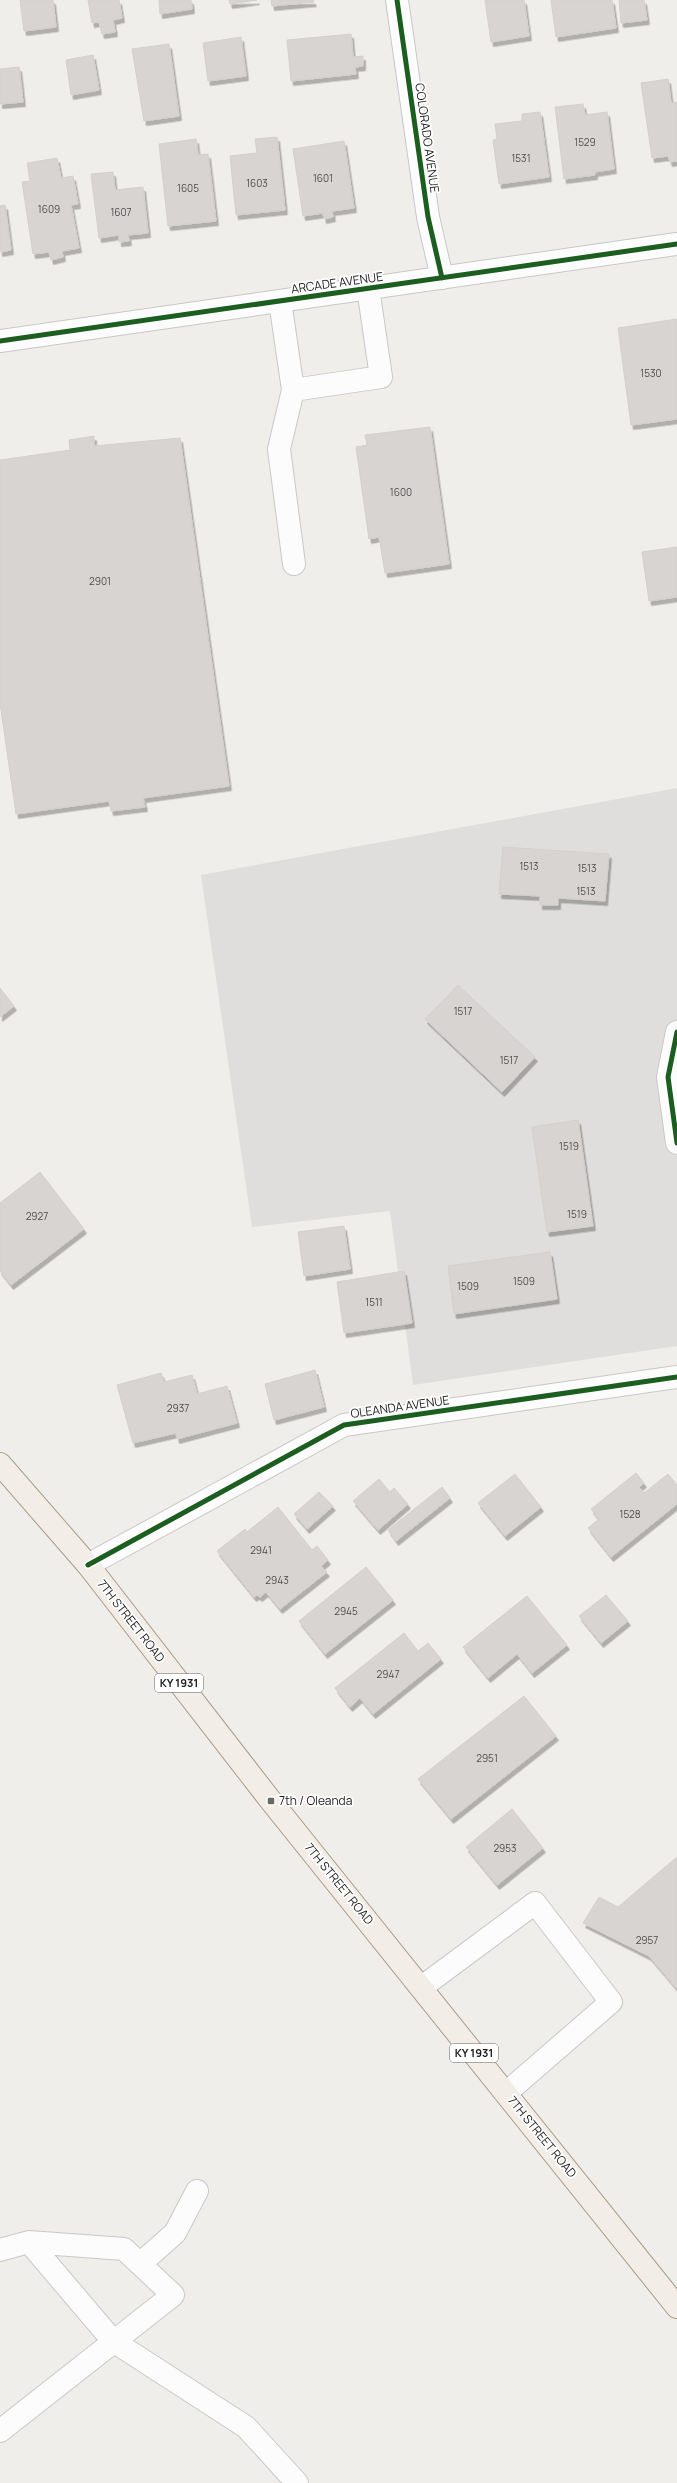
<svg xmlns="http://www.w3.org/2000/svg" width="677" height="2483" viewBox="0 0 677 2483" font-family="Manrope,sans-serif">
<defs>
<filter id="shadow"><feDropShadow dx="2.5" dy="4.5" stdDeviation="0" flood-color="#0004"/></filter>
</defs>
<rect width="100%" height="100%" fill="#f0eeeb"/>
<path fill="#dfdedc" d="M677 788V1346L413 1385 390 1211 252 1227 201 875Z"/>
<path fill="#d7d4d2" stroke="#d3d0cc" filter="url(#shadow)" d="M20 0H53L56 27 24 31Z
M88 0H119L122 18 113 20 115 32 102 34 99 22 92 23Z
M159 0H191L192 9 160 14Z
M229 0H257L230 4Z
M271 0H313L314 2 272 6Z
M485 0H524L529 36 491 42Z
M551 0H612L616 28 556 37Z
M619 0H644L647 20 621 23Z
M351 34 353 57 363 56V66L355 67 356 74 291 81 287 40Z
M241 37 246 76 208 81 203 43Z
M169 44 179 116 144 121 132 49Z
M93 55 99 90 71 95 66 60Z
M19 67 23 102 0 104V69Z
M668 79 671 103 677 102V161L670 162 668 156 652 158 641 83Z
M583 104 585 115 607 112 614 169 595 172V175L564 179 555 107Z
M540 112 549 177 499 184 493 140 497 139 495 124 522 121V114Z
M277 137 285 210 236 215 230 156 257 153 255 139Z
M196 139 198 155 208 154 216 221 168 226 159 144Z
M344 141 354 208 332 211 333 217 324 219 323 213 303 216 293 149Z
M57 158 61 178 73 176 78 204 71 205 79 248 62 251 63 257 51 260 49 252 33 254 22 182 30 181 27 163Z
M113 172 115 190 143 187 148 233 128 235 129 241 119 242V235L99 238 91 174Z
M5 205 11 250 0 252V206Z
M677 319V419L631 425 618 328Z
M430 427 449 564 385 573 379 537 369 539 356 447 367 445 365 435Z
M94 436V446L180 438 229 786 143 798 145 807 111 811 109 801 16 814 0 703V460L70 450 69 440Z
M677 547V597L649 601 642 552Z
M503 847 609 854 605 901 558 898V905H540V896L499 894Z
M458 985 535 1057 502 1092 425 1019Z
M0 988 14 1006 0 1017Z
M578 1120 593 1226 547 1232 532 1127Z
M40 1172 84 1229 11 1285 0 1271V1203Z
M344 1226 350 1269 304 1276 298 1232Z
M550 1252 557 1299 454 1314 448 1266Z
M404 1271 412 1323 344 1333 337 1282Z
M315 1370 324 1407 274 1420 265 1384Z
M161 1373 164 1382 192 1375 197 1394 227 1386 237 1423 177 1439 176 1433 133 1443 117 1385Z
M636 1473 644 1483 639 1487 644 1493 668 1474 677 1485V1504L611 1557 588 1528 599 1519 591 1509Z
M515 1474 541 1507 505 1536 478 1503Z
M379 1479 390 1492 394 1488 408 1504 378 1530 353 1501Z
M442 1487 450 1498 396 1541 388 1530Z
M319 1492 333 1506 307 1529 294 1514Z
M278 1507 312 1550 317 1546 328 1560 321 1566 327 1572 280 1609 266 1592 260 1597 257 1595 254 1597 217 1551 245 1529 247 1532Z
M366 1567 393 1600 325 1654 299 1621Z
M606 1595 628 1621 601 1643 579 1616Z
M527 1596 567 1645 532 1673 517 1654 488 1678 463 1647Z
M404 1633 418 1651 428 1643 441 1659 373 1714 360 1698 350 1707 335 1688Z
M524 1696 556 1736 451 1819 418 1779Z
M512 1809 543 1848 497 1885 466 1847Z
M677 1857V1989L649 1956 583 1923 599 1897 618 1907Z"/>
<g fill="none" stroke-linecap="round" stroke-linejoin="round">
<g stroke="#c9c8c7" stroke-width="24">
<path id="lane" d="M280 301 293 390 279 449 294 564
M293 390 381 377 368 288
M422 1987 535 1903 611 2002 506 2093
M29 2242 113 2341 246 2427 297 2483
M0 2250 29 2242 124 2249 173 2295 0 2431
M140 2264 175 2233 197 2191"/>
</g>
<g stroke="#c9c8c7" stroke-width="24">
<path id="street" d="M397 0 428 217 442 278
M0 341 677 244
M677 1032 668 1077 677 1143
M88 1565 344 1425 677 1377"/>
</g>
<g stroke="#a79c86" stroke-width="24">
<path id="primary" d="M0 1464 88 1565 271 1801 677 2307"/>
</g>
<use href="#lane" stroke="#fdfcfc" stroke-width="22"/>
<use href="#street" stroke="#fdfcfc" stroke-width="22"/>
<use href="#primary" stroke="#f3ede7" stroke-width="22"/>
<g stroke="#fff" stroke-width="8">
<path id="cycleway" d="M397 0 428 217 442 278
M0 341 677 244
M677 1032 668 1077 677 1143
M88 1565 344 1425 677 1377"/>
</g>
<use href="#cycleway" stroke="#1b5e20" stroke-width="5"/>
</g>
<rect fill="#6a6968" stroke="#fff" stroke-width="1.5" x="267" y="1797" width="8" height="8" rx="2"/>
<g text-anchor="middle" stroke-width="3.5" stroke-linejoin="round" paint-order="stroke">
<g font-size="10" fill="#4f4e4e">
<text x="585" y="146">1529</text>
<text x="521" y="162">1531</text>
<text x="323" y="182">1601</text>
<text x="257" y="187">1603</text>
<text x="188" y="192">1605</text>
<text x="49" y="213">1609</text>
<text x="121" y="216">1607</text>
<text x="651" y="377">1530</text>
<text x="401" y="496">1600</text>
<text x="100" y="585">2901</text>
<text x="529" y="870">1513</text>
<text x="587" y="872">1513</text>
<text x="586" y="895">1513</text>
<text x="463" y="1015">1517</text>
<text x="509" y="1064">1517</text>
<text x="569" y="1150">1519</text>
<text x="577" y="1218">1519</text>
<text x="37" y="1220">2927</text>
<text x="524" y="1285">1509</text>
<text x="468" y="1290">1509</text>
<text x="374" y="1306">1511</text>
<text x="178" y="1412">2937</text>
<text x="630" y="1518">1528</text>
<text x="261" y="1554">2941</text>
<text x="277" y="1584">2943</text>
<text x="346" y="1615">2945</text>
<text x="388" y="1678">2947</text>
<text x="487" y="1762">2951</text>
<text x="505" y="1852">2953</text>
<text x="647" y="1944">2957</text>
</g>
<g fill="#fff" stroke="#646464" stroke-width="1">
<rect x="155" y="1674" width="48" height="18" rx="3"/>
<rect x="450" y="2044" width="48" height="18" rx="3"/>
</g>
<g font-size="11" font-weight="bold" fill="#222">
<text x="179" y="1687">KY 1931</text>
<text x="474" y="2057">KY 1931</text>
</g>
<g font-size="12" fill="#222" stroke="#fff">
<text transform="translate(427 138) rotate(82)" y="4">COLORADO AVENUE</text>
<text transform="translate(337 283) rotate(-8)" y="4">ARCADE AVENUE</text>
<text transform="translate(400 1407) rotate(-8)" y="4">OLEANDA AVENUE</text>
<text transform="translate(131 1621) rotate(52)" y="4">7TH STREET ROAD</text>
<text transform="translate(339 1884) rotate(51)" y="4">7TH STREET ROAD</text>
<text transform="translate(542 2137) rotate(51)" y="4">7TH STREET ROAD</text>
</g>
<g font-size="12" fill="#222" stroke="#fff" text-anchor="start">
<text x="279" y="1805">7th / Oleanda</text>
</g>
</g>
</svg>
